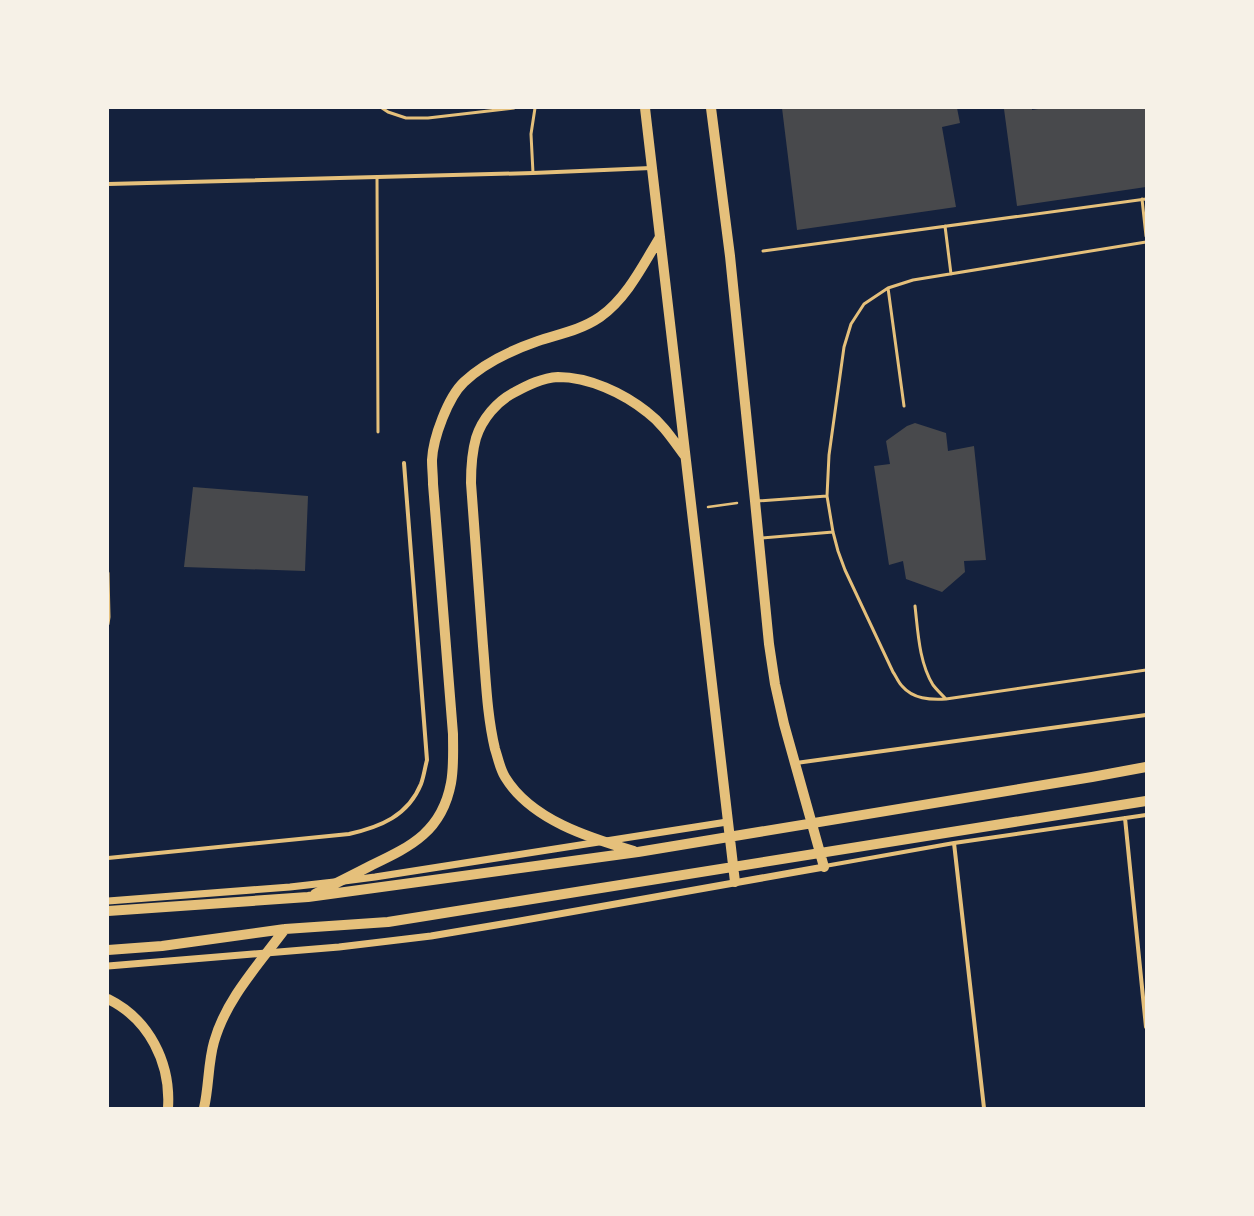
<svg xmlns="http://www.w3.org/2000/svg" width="1254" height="1216" viewBox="0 0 1254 1216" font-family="'IBM Plex Serif',serif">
<rect width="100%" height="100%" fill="#14213d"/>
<path fill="#48494c" d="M782 108H957L960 123 942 127 956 207 797 230Z
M1032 108V110L1044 108H1146V187L1017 206 1004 109Z
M915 423 946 433 948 451 974 446 986 560 964 561 965 572 942 592 906 579 903 561 889 565 874 466 890 464 886 441 907 426Z
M193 487 308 496 305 571 184 567Z"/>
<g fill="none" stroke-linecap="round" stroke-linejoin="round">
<path stroke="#e5c07b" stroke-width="2.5" d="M708 507 737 503"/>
<path stroke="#e5c07b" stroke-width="3" d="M382 108 388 112 406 118H428L514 108
M533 173 531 134 535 108
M377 177 378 432
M1142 199 1146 236
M945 226 951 274
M1146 242 913 280 888 288 864 304 851 324 844 347 829 455 827 496 833 532 838 551 845 570 893 672C896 676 898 682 902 686 913 699 930 700 946 699L1146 670
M763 251 1146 199
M888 288 904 406
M757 501 827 496
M761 538 833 532
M108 573 109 617 108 624
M915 606C918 632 919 662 933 685 937 690 942 695 946 699"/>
<path stroke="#e5c07b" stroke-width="4" d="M108 184 533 173 651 168
M796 763 1146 715
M1125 818 1146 1027
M954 843 984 1108
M108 858 349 834C380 827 408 816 421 784 424 776 425 767 427 760L404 463
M825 866 954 843 1146 815"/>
<path stroke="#e5c07b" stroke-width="7" d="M344 881 375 877 727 822
M108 901 290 887 334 882
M108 966 339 947 431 936 508 923 824 867"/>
<path stroke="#e5c07b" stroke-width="10" d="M645 108 735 882
M711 108 730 256 755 501 769 644 775 684 784 724 824 867
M634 851C590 838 531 820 505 777 500 769 498 758 495 749 487 715 486 681 483 646 479 592 475 537 471 483 471 468 472 452 476 438 482 419 497 401 515 392 528 385 542 378 558 377 589 377 623 393 647 412 663 424 673 440 685 456
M315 894C334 884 353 875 372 865 412 846 442 831 451 783 454 767 453 751 453 734L433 484C433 476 432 468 432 460 433 438 448 397 464 382 484 363 512 350 538 341 559 334 581 330 600 317 627 298 643 265 660 237
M108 911 308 897 638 852 1092 777 1146 767
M108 950 162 946 285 929 388 922 1146 801
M108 999C149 1019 171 1063 168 1108
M204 1108C209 1086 208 1063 214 1042 226 999 259 964 285 929"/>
</g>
<rect width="1254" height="1216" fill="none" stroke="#f6f1e7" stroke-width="218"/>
</svg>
